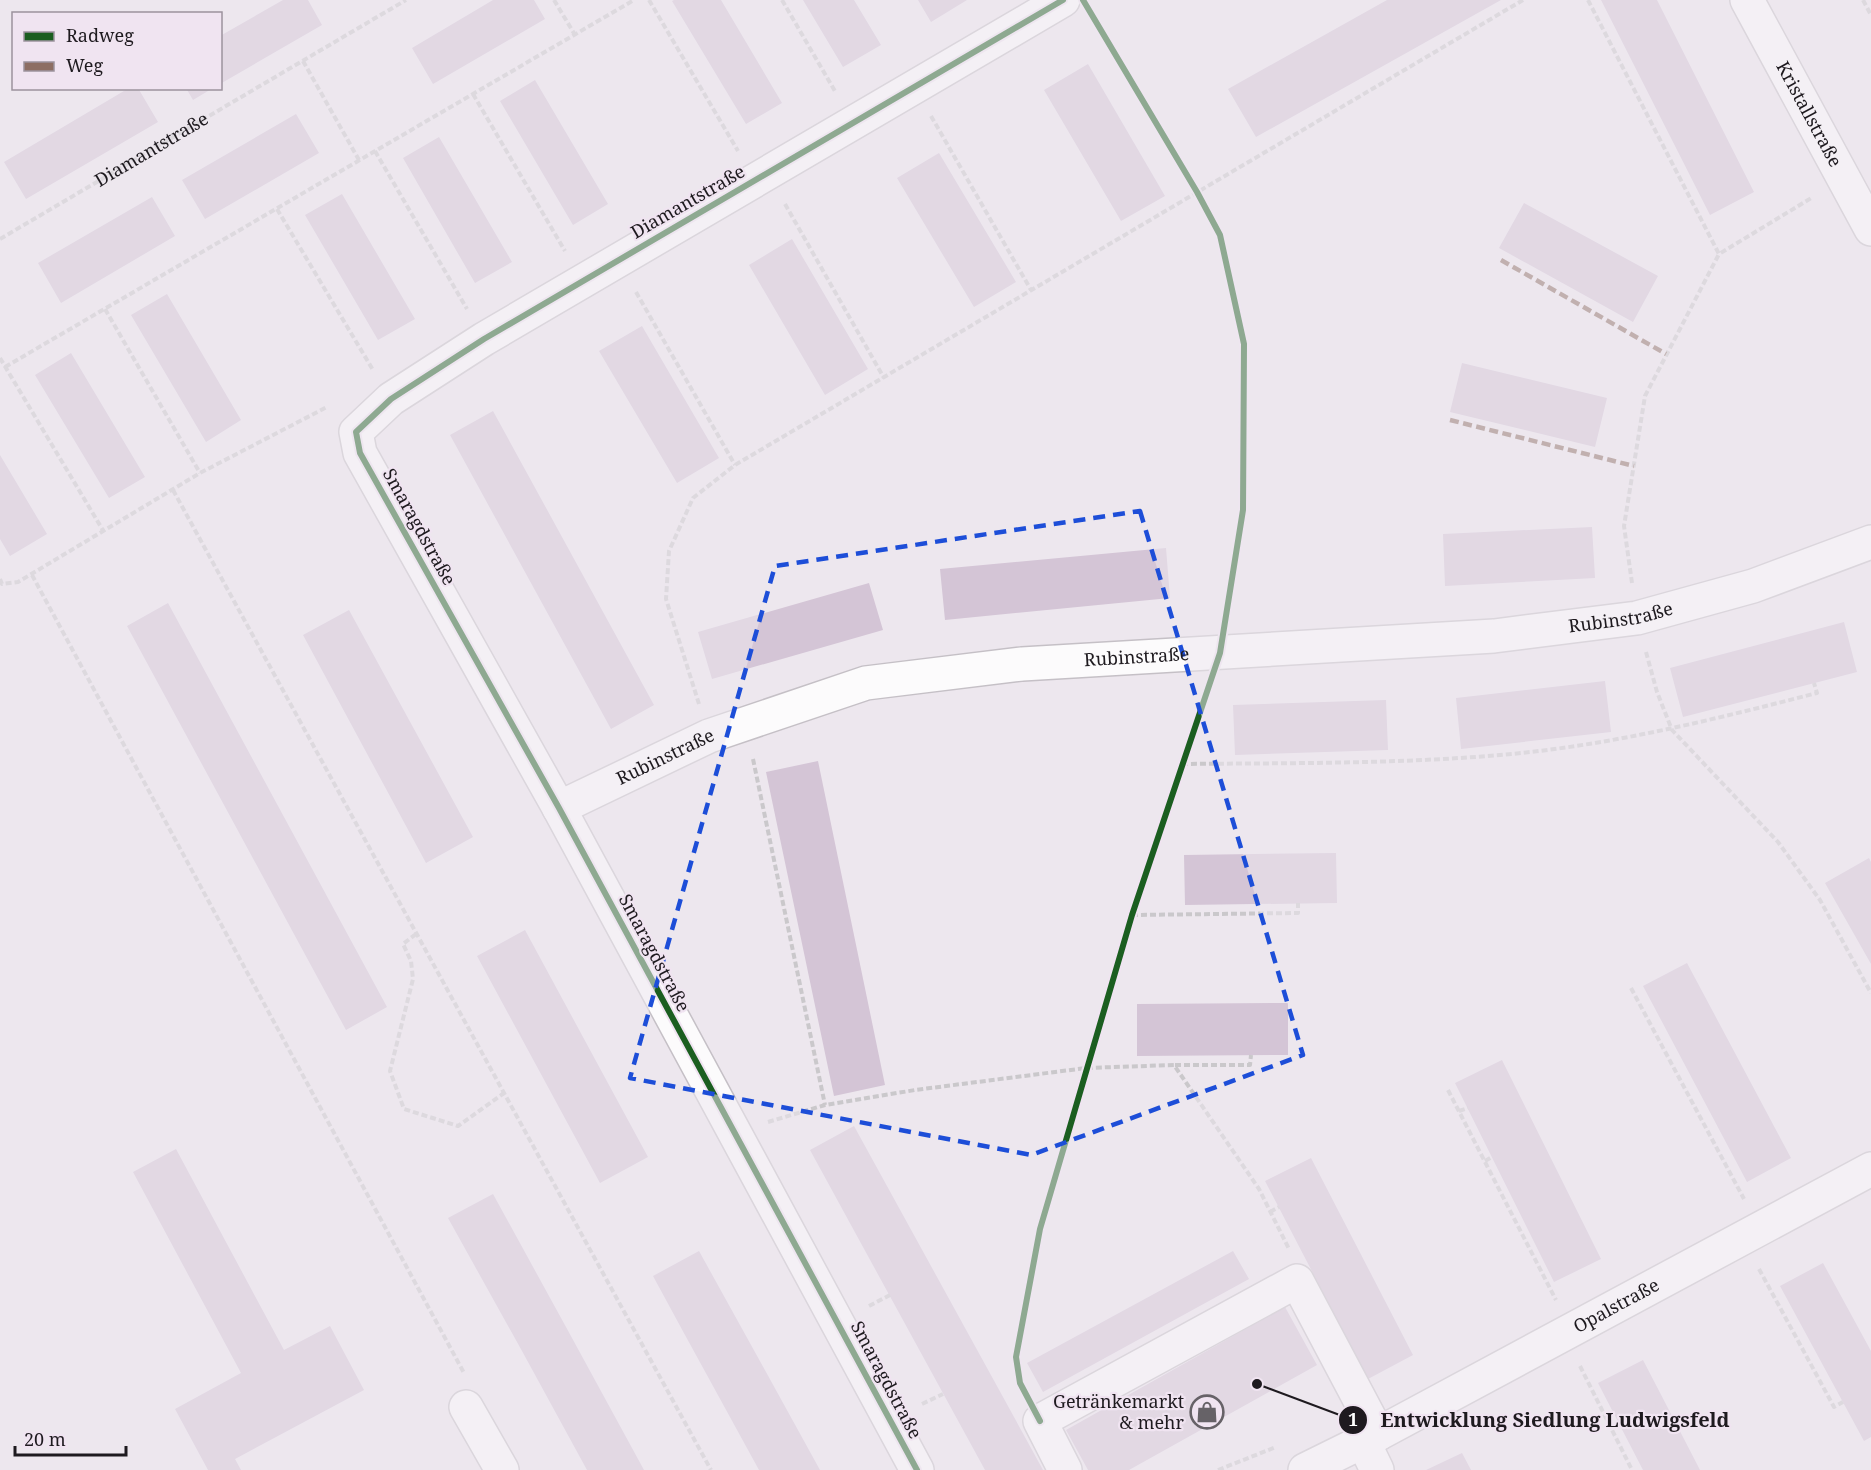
<svg xmlns="http://www.w3.org/2000/svg" width="1871" height="1470" viewBox="0 0 1871 1470" font-family="'Noto Serif',serif">
<rect width="100%" height="100%" fill="#ede7ee"/>
<path fill="#d4c5d6" d="M283 0H308L322 25 220 84V36Z
M493 0H534L545 19 433 84 412 48Z
M674 0H721L782 103 746 124 672 1Z
M803 0H854L881 45 843 67Z
M918 0H967L931 22Z
M1387 0H1501L1256 137 1228 89Z
M1601 0H1657L1754 192 1710 215Z
M1088 64 1165 196 1121 221 1044 90Z
M535 80 608 204 573 225 500 101Z
M129 88H138L158 122 26 199 4 162Z
M186 88H213L193 100Z
M296 114 319 153 205 219 182 180Z
M439 137 512 262 475 283 403 158Z
M939 153 1016 282 974 307 897 178Z
M342 194 415 319 378 340 305 215Z
M152 197 175 236 61 303 38 263Z
M1524 203 1658 276 1633 322 1499 248Z
M792 239 868 369 825 395 749 265Z
M167 294 241 420 206 442 131 315Z
M642 326 719 458 677 483 599 351Z
M71 353 145 477 109 498 35 375Z
M1462 363 1607 398 1595 447 1450 412Z
M493 411 654 705 611 729 450 435Z
M0 455 47 534 10 556 0 539Z
M1592 527 1595 578 1445 586 1443 534Z
M1166 548 1170 598 945 620 940 569Z
M869 583 883 630 712 679 698 632Z
M168 603 387 1007 346 1030 127 626Z
M349 610 473 837 426 863 303 635Z
M1844 622 1857 672 1683 717 1670 668Z
M1605 681 1611 732 1461 749 1456 698Z
M1386 700 1388 750 1235 755 1233 705Z
M818 761 885 1085 834 1096 766 772Z
M1336 853 1337 903 1185 905 1184 855Z
M1869 858 1871 862V964L1825 883Z
M525 930 648 1157 600 1183 477 956Z
M1687 963 1791 1158 1747 1182 1643 986Z
M1288 1003V1055L1137 1056V1004Z
M1502 1060 1601 1259 1554 1282 1455 1083Z
M854 1126 1014 1417 1043 1470H985L863 1247 810 1150Z
M176 1149 284 1350 330 1326 364 1390 235 1459 241 1470H208L175 1409 241 1373 133 1172Z
M1311 1158 1413 1355 1368 1379 1265 1181Z
M493 1194 566 1327 644 1470H587L522 1351 448 1218Z
M699 1251 761 1363 820 1470H759L685 1335 653 1276Z
M1233 1251 1249 1279 1043 1392 1027 1363Z
M1823 1263 1871 1351V1437L1864 1441 1780 1286Z
M1285 1307 1317 1365 1129 1470H1088L1066 1430Z
M1643 1360 1684 1439 1700 1470H1643L1598 1383Z
M1462 1453 1471 1470H1426Z"/>
<g fill="none" stroke-linecap="round" stroke-linejoin="round">
<g stroke="#c5c0c6" stroke-width="36">
<g id="minor">
<path id="s2" d="M1747 0 1871 229"/>
<path id="s3" d="M559 808 709 736 866 683 1022 664 1494 636 1637 618 1753 586 1871 542"/>
<path d="M466 1407 502 1470"/>
<path d="M1363 1441 1377 1470"/>
<path d="M917 1470 559 808 360 453 356 432 391 399 484 339 1063 0"/>
<path d="M1065 1470 1040 1421 1297 1281 1378 1434"/>
<path id="s4" d="M1305 1470 1378 1434 1871 1169"/>
</g>
</g>
<g stroke="#cac8cb" stroke-width="4" stroke-dasharray="6 3" stroke-linecap="butt">
<path d="M554 0 575 35"/>
<path d="M649 0 738 151"/>
<path d="M782 0 836 93"/>
<path d="M1588 0 1719 254 1813 197"/>
<path d="M1863 0 1871 15"/>
<path d="M303 61 359 160"/>
<path d="M473 94 565 251"/>
<path d="M931 116 1031 290"/>
<path d="M375 151 467 309"/>
<path d="M785 204 884 378"/>
<path d="M277 209 373 370"/>
<path id="s1" d="M0 239 406 0"/>
<path d="M636 292 735 465"/>
<path d="M105 309 200 473"/>
<path d="M0 358 104 532"/>
<path d="M5 367 634 0"/>
<path d="M173 490 711 1470"/>
<path d="M32 575 464 1373"/>
<path d="M0 579 2 584 18 582 200 473 327 407"/>
<path d="M1632 583 1624 526 1645 396 1719 254"/>
<path d="M1646 652 1657 692 1672 730 1778 842 1820 900 1871 993"/>
<path d="M699 704 666 599 669 551 693 498 735 465 1523 0"/>
<path d="M753 759 825 1105"/>
<path d="M1182 764C1288 763 1395 764 1500 755 1608 746 1712 720 1817 693L1814 683"/>
<path d="M1132 915 1298 913V903"/>
<path d="M416 934 403 944 411 961 413 979 390 1071 404 1109 458 1126 504 1093"/>
<path d="M1631 988 1744 1199"/>
<path d="M1175 1065H1250L1251 1055"/>
<path d="M1448 1090 1556 1300"/>
<path d="M1459 1111 1468 1108"/>
<path d="M768 1122 825 1105 915 1090 1086 1068 1174 1065 1259 1189 1289 1249"/>
<path d="M1485 1161 1492 1157"/>
<path d="M1270 1212 1279 1207"/>
<path d="M1759 1269 1834 1407 1843 1402"/>
<path d="M869 1306 890 1295"/>
<path d="M1580 1366 1632 1470"/>
<path d="M922 1404 943 1394"/>
<path d="M1218 1470 1276 1447"/>
</g>
<use href="#minor" stroke="#fcfbfc" stroke-width="33"/>
<path stroke="#8d6e63" stroke-width="4.5" stroke-dasharray="9 4.5" stroke-linecap="butt" d="M1501 260 1666 354
M1450 420 1634 466"/>
<g stroke="#f0e4f1" stroke-width="10">
<path id="cycleway" d="M1040 1421 1020 1383 1016 1357 1040 1229 1132 915 1220 653 1243 510 1244 344 1220 235 1197 192 1083 0
M917 1470 559 808 360 453 356 432 391 399 484 339 1063 0"/>
</g>
<use href="#cycleway" stroke="#1b5e20" stroke-width="6"/>
</g>
<path d="M0 0H1871V1470H0ZM1140 511 1303 1055 1031 1155 630 1078 775 566Z" fill="#ede7ee" fill-opacity=".55" fill-rule="evenodd"/>
<path fill="none" stroke="#1d4ed8" stroke-width="4.5" stroke-dasharray="12 8" stroke-linejoin="round" d="M1140 511 1303 1055 1031 1155 630 1078 775 566Z"/>
<defs>
<g id="shop-ring" transform="scale(1.725)"><circle r="9.5" fill="#f0e4f1" stroke="#666267" stroke-width="1.5"/><path d="M-5-2.5h2.3a2.7 3.5 0 0 1 5.4 0H5L5.5 6h-11ZM-1.5-2.5h3a1.5 2.3 0 0 0-3 0Z" fill="#666267"/></g>
</defs>
<g fill-rule="evenodd">
<use href="#shop-ring" x="1207" y="1412"/>
</g>
<g text-anchor="middle" stroke-width="4.5" stroke-linejoin="round" paint-order="stroke">
<g font-size="18" fill="#1e1a1f" stroke="#f0e4f1">
<text dy="6" stroke="none"><textPath href="#s2" startOffset="130">Kristallstraße</textPath></text>
<text dy="6" stroke="none"><textPath href="#s1" startOffset="176">Diamantstraße</textPath></text>
<text transform="translate(688 202) rotate(-30)" y="6">Diamantstraße</text>
<text transform="translate(419 527) rotate(61)" y="6">Smaragdstraße</text>
<text dy="6" stroke="none"><textPath href="#s3" startOffset="1090">Rubinstraße</textPath></text>
<text dy="6" stroke="none"><textPath href="#s3" startOffset="604">Rubinstraße</textPath></text>
<text dy="6" stroke="none"><textPath href="#s3" startOffset="118">Rubinstraße</textPath></text>
<text transform="translate(654 953) rotate(62)" y="6">Smaragdstraße</text>
<text dy="6" stroke="none"><textPath href="#s4" startOffset="352">Opalstraße</textPath></text>
<text transform="translate(886 1380) rotate(62)" y="6">Smaragdstraße</text>
</g>
<g font-size="18" fill="#1e1a1f" stroke="#f0e4f1" text-anchor="end">
<text x="1184" y="1408">Getränkemarkt<tspan x="1184" dy="21">&amp; mehr</tspan></text>
</g>
</g>
<path fill="none" stroke="#1e1a1f" stroke-width="2" d="M1257 1384L1353 1420"/>
<g fill="#1e1a1f" stroke="#f0e4f1" stroke-width="2">
<circle cx="1257" cy="1384" r="6"/>
<circle cx="1353" cy="1420" r="15"/>
</g>
<g font-size="18" text-anchor="middle" font-weight="bold" fill="#fff">
<text x="1353" y="1426">1</text>
</g>
<g font-size="20" text-anchor="middle" font-weight="bold" fill="#1e1a1f" stroke="#f0e4f1" stroke-width="4.5" stroke-linejoin="round" paint-order="stroke">
<text x="1555" y="1427">Entwicklung Siedlung Ludwigsfeld</text>
</g>
<rect x="12" y="12" width="210" height="78" fill="#f0e4f1" stroke="#9c939d" stroke-width="1.5"/>
<rect x="24" y="32" width="30" height="9" fill="#1b5e20" stroke="#9c939d" stroke-width="1.5"/>
<text x="66" y="42" font-size="18" fill="#1e1a1f">Radweg</text>
<rect x="24" y="62" width="30" height="9" fill="#8d6e63" stroke="#9c939d" stroke-width="1.5"/>
<text x="66" y="72" font-size="18" fill="#1e1a1f">Weg</text>
<path d="M15 1446v9h111v-9" fill="none" stroke="#1e1a1f" stroke-width="3"/>
<text x="24" y="1446" font-size="18" fill="#1e1a1f" stroke="#f0e4f1" stroke-width="4.5" paint-order="stroke">20 m</text>
</svg>
